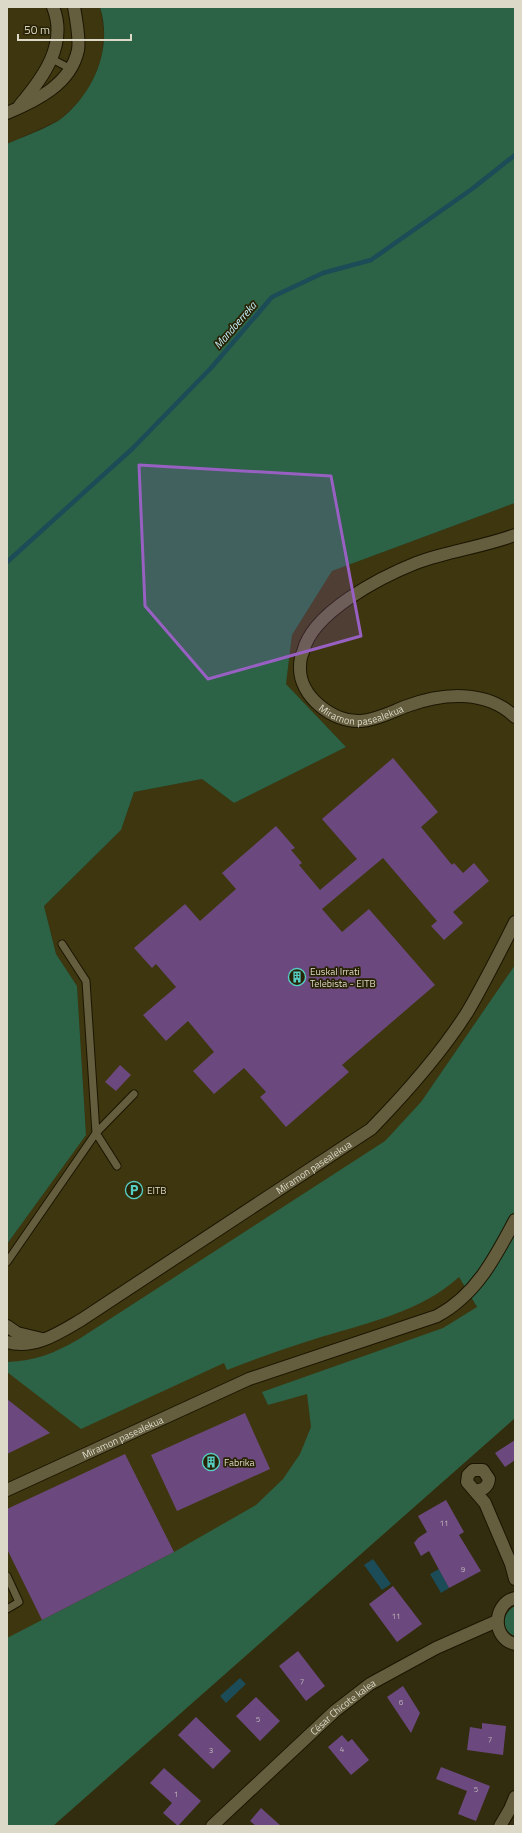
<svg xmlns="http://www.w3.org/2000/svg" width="522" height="1833" viewBox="0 0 522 1833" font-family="'Titillium Web',sans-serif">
<rect width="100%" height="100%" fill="#332d0f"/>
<path fill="#3e360f" d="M7 7H100L104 34 101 60 87 93 61 119 7 144Z
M515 503V965L421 1102 459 1277 515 1373V1418L53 1826H7V1244L86 1134 77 986 56 954 44 906 121 830 134 792 202 779 234 803 346 747 286 684 292 635 332 571Z"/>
<path fill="#2c6245" d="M100 7H515V503L332 571 292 635 286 684 346 747 234 803 202 779 134 792 121 830 44 906 56 954 77 986 86 1135 7 1244V144C20 138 53 126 62 118 94 92 113 48 100 7Z
M515 965V1418L53 1826H7V1638L174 1552 256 1505 283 1479 300 1454 311 1427 307 1394 268 1405 262 1392 443 1328 477 1307 459 1277C422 1311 368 1323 321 1337 289 1347 258 1358 227 1370L224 1363 81 1429 7 1372V1362C35 1361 55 1353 79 1339L385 1141 421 1102Z
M515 1606V1636C500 1630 502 1613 515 1606Z"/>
<path fill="#1b4c57" d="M373 1559 391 1584 382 1590 364 1565Z
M439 1569 449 1588 441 1593 430 1574Z
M240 1678 246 1684 226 1703 220 1696Z"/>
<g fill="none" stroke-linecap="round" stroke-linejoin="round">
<path stroke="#1b4c57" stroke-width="4.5" d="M7 562 132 449 211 368 272 297 323 273 371 260 472 189 515 155"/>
</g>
<path fill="#6b497e" d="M393 758 438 812 421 827 452 865 454 863 463 873 474 863 489 881 453 912 463 923 444 940 431 926 437 921 383 858 322 909 342 932 369 909 435 985 342 1065 349 1072 286 1127 260 1097 266 1092 244 1068 214 1094 193 1071 214 1052 188 1021 166 1041 143 1015 176 987 156 964 152 968 134 948 185 904 200 921 236 889 222 873 276 826 295 848 291 850 302 863 299 865 320 890 357 859 322 819Z
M120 1065 131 1075 116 1091 105 1082Z
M7 1399 50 1433 7 1454Z
M245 1413 270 1469 177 1511 151 1455Z
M515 1440V1460L505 1467 495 1453Z
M125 1454 174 1552 42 1620 7 1549V1509Z
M446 1500 464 1532 459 1535 481 1571 449 1588 429 1551 421 1556 414 1543 418 1538 427 1532 418 1516Z
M393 1586 422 1624 397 1642 369 1604Z
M298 1651 325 1686 306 1701 279 1666Z
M403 1686 420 1713 411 1733 387 1697Z
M256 1697 280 1721 260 1741 236 1716Z
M196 1717 231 1751 213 1769 178 1735Z
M482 1723 506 1726 503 1755 467 1750 470 1727 482 1729Z
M342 1735 348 1742 352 1739 369 1760 351 1775 328 1747Z
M441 1767 490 1786 476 1821 458 1814 467 1791 436 1779Z
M164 1768 201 1801 178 1826 163 1813 172 1803 150 1783Z
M261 1808 281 1826H256L250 1821Z"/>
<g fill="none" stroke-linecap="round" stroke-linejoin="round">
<g stroke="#1b1500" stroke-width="9">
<path id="service" d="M52 59 71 69
M62 944 86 981 96 1133 117 1166
M7 1262 96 1133 134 1094
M7 1576 19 1602 7 1609"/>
</g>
<g stroke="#1b1500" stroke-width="14">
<g id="minor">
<path d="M20 105C43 78 68 44 53 7"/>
<path d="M7 113C36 101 71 84 78 50 80 39 76 18 74 7"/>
<path id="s1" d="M515 535C483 547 448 551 416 563 381 577 312 612 303 652 301 656 300 662 300 667 299 696 333 723 361 721 377 720 393 711 407 706 442 693 486 689 515 717"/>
<path d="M7 1326 17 1333 42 1339"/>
<path id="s2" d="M7 1342C34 1350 59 1333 81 1320L371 1129C406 1093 441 1054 468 1011 485 982 500 952 515 922"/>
<path id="s3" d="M7 1490 249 1379 437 1316C476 1295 495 1258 515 1220"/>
<path d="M474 1490C483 1491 488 1487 489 1479L483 1470H473L468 1475 467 1482 485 1503 511 1564 515 1579"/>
<path d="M515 1598C492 1604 492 1639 515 1644"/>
<path id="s4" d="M212 1826 335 1711 370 1684 436 1648 497 1621"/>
<path d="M500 1826 510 1809 515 1797"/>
</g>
</g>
<use href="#service" stroke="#645e3f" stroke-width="7"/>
<use href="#minor" stroke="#645e3f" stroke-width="12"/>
</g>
<path fill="#9860c2" fill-opacity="0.2" stroke="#9860c2" stroke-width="3" stroke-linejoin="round" d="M139 465 331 476 361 636 208 679 145 606Z"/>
<defs>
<g id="building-ring" transform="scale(0.9)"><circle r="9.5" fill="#292305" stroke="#56cec4" stroke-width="1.5"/><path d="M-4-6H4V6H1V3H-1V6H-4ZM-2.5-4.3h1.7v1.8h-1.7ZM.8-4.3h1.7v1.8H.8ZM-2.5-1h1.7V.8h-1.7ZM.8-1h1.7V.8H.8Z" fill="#56cec4"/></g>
<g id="parking-ring" transform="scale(0.9)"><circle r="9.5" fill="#292305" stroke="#56cec4" stroke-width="1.5"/><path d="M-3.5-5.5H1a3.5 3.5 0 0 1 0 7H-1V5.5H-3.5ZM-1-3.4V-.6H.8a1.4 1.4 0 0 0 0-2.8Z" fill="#56cec4"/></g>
</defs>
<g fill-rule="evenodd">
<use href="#building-ring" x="297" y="977"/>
<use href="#parking-ring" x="134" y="1190"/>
<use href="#building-ring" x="211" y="1462"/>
</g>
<g text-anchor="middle" stroke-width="3.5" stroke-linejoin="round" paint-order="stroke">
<g font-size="8" fill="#c0b5b6">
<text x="444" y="1526">11</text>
<text x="463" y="1572">9</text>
<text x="396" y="1619">11</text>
<text x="302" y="1684">7</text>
<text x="401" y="1705">6</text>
<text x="258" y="1722">5</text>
<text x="490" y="1742">7</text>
<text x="342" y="1752">4</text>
<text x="211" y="1753">3</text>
<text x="476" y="1792">5</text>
<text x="176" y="1797">1</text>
</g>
<g font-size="10" fill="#dcd9c8" stroke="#292305">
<text dy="4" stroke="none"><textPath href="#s1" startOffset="356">Miramon pasealekua</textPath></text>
<text dy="4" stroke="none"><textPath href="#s2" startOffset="358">Miramon pasealekua</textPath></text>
<text dy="4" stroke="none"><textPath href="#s3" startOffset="127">Miramon pasealekua</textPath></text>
<text dy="4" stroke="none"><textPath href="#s4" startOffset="177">César Chicote kalea</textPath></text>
</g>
<g font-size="10" fill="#dcd9c8" stroke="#292305" text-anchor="start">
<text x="310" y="975">Euskal Irrati<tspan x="310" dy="12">Telebista - EITB</tspan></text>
<text x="147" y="1194">EITB</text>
<text x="224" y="1466">Fabrika</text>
</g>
<g font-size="11" font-style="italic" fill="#c0edf8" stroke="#292305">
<text transform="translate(235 325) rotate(-49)" y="4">Mandoerreka</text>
</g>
</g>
<rect width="522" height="1833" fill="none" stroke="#dcd9c8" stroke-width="16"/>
<path d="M18 34v6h113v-6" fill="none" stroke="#dcd9c8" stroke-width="2"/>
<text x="24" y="34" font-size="12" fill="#dcd9c8" stroke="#292305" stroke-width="3" paint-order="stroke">50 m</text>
</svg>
